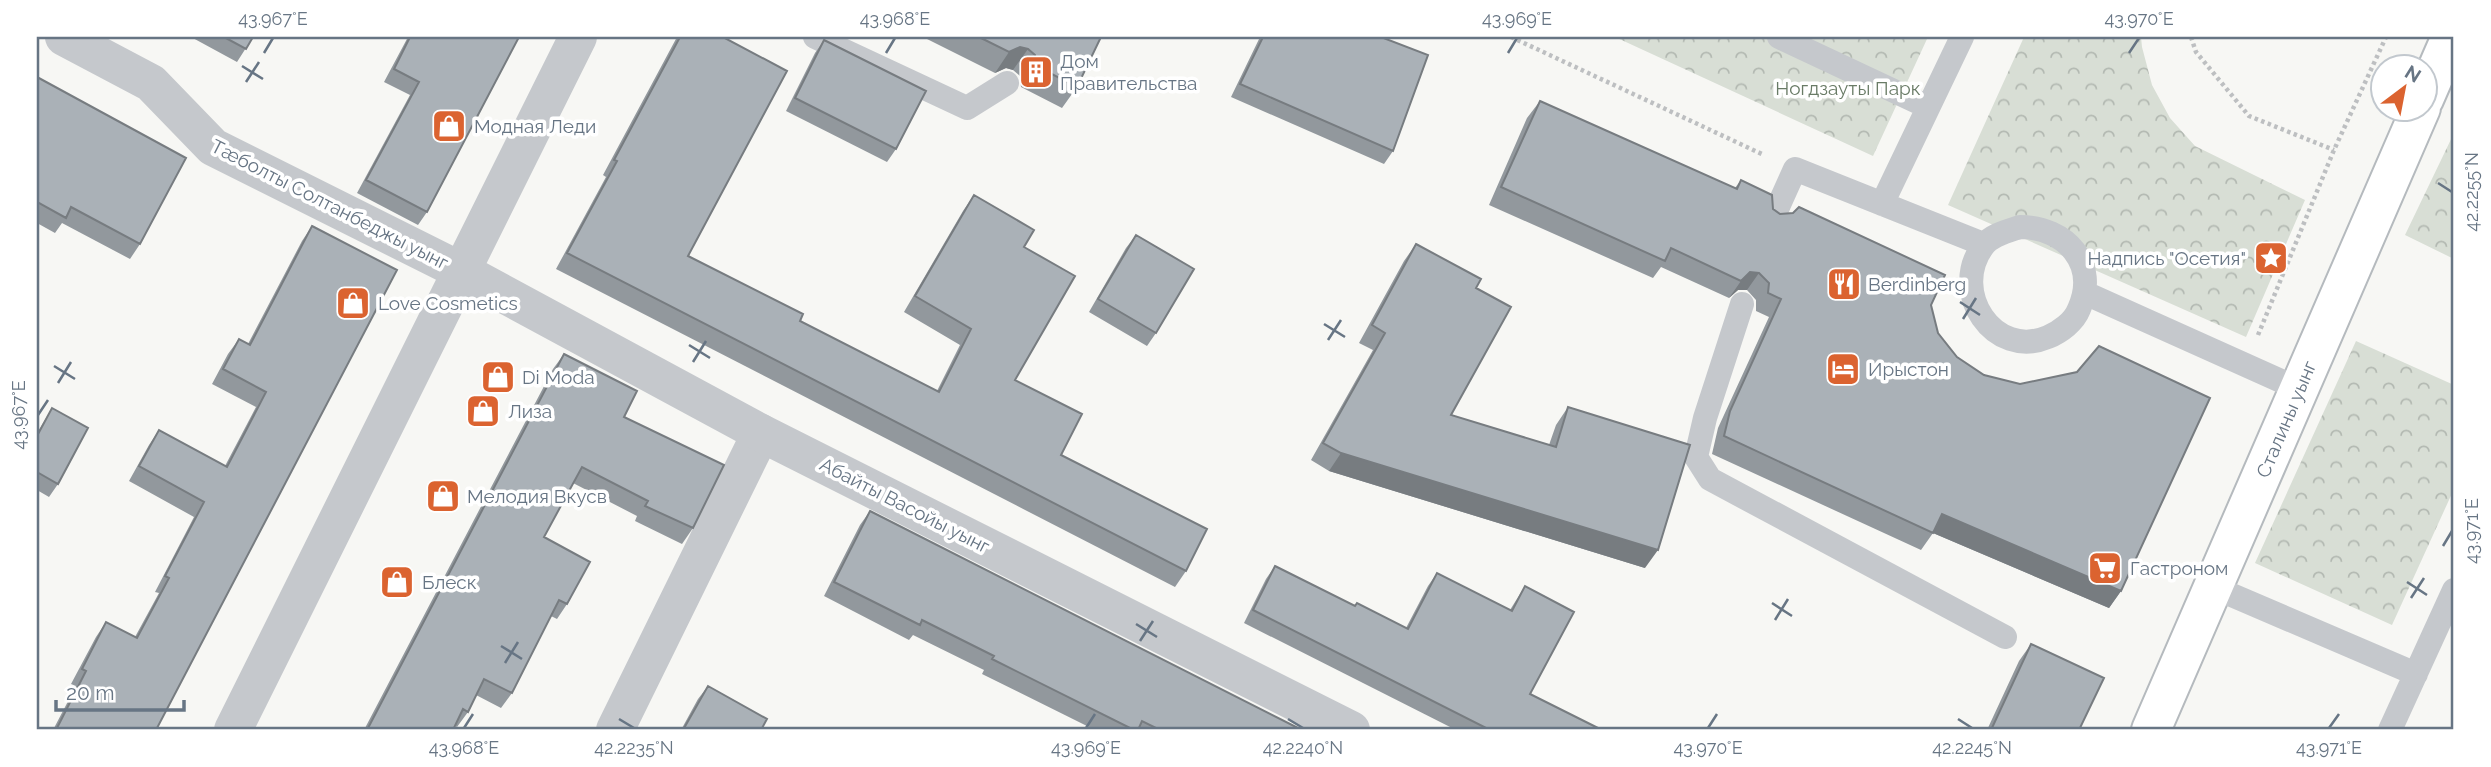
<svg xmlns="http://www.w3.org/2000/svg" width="2491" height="767" viewBox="0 0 2491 767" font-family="Raleway,sans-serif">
<defs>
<pattern id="forest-crowns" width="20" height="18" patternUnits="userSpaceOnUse" patternTransform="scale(1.75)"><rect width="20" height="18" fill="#d8ded5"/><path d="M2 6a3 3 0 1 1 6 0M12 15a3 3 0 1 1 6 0" fill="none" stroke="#b3b9b2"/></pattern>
</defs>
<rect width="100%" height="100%" fill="#f7f7f4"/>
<path fill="url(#forest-crowns)" d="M1615 37H1922L1927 39 1873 156Z
M2024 37H2141L2142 47 2152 85 2170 118 2195 146 2305 200 2246 337 1948 205Z
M2454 133V259L2405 235Z
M2356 341 2454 385V489L2392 625 2255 563Z"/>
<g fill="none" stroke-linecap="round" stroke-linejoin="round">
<g stroke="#b5babe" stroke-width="42">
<path id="secondary" d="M2424 99 2451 37
M2151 730 2421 108"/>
</g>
<path stroke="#bdbfc1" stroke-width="4.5" stroke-dasharray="3.5 3.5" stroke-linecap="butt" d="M1511 37 1764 155
M2191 37 2196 52 2249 116 2334 150
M2258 335 2334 150 2386 37"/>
<path stroke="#c5c8cc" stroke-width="24" d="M815 37 967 108 1007 83
M1779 37 1928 107
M1882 204 1962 37
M1773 218 1795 169 1983 244
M2020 227C2066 227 2099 264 2079 309 2074 322 2060 332 2048 337 1994 360 1949 292 1983 246 1991 235 2008 231 2020 227Z
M2085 293 2299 389
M1742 304 1705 418 1696 457 1710 479 2005 637
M2213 587 2416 674
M2390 730 2454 590"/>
<path stroke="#c5c8cc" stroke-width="38" d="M615 730 761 433"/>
<path stroke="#c5c8cc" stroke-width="38" d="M64 37 151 83 213 147 463 272 761 433 1351 730
M233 730 578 37"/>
<use href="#secondary" stroke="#fff" stroke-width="38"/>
</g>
<path fill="#92989d" d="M191 37H253L237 62Z
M408 37H519L427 212 418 225 357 193 410 95 384 82Z
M677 37H723L688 256 800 321 937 391 960 345 904 312 963 211 974 195 1024 247 1015 380 1061 455 1186 571 1175 587 556 269 606 177 603 175Z
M923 37H1101L1077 87 1062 108 1021 87 1020 76 1013 70 1006 68 995 73Z
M1260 37H1381L1393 151 1384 164 1231 97Z
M824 40 896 149 887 162 786 111 815 53Z
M37 77 140 244 130 259 62 223 55 233 37 223Z
M1540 101 1735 188 1741 180 1780 214 1931 305 1938 333 2121 591 2109 608 1933 533 1921 550 1712 454 1718 428 1769 317 1756 311V300L1747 290H1738L1729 298 1661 267 1653 278 1489 205 1527 118Z
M312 226 397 270 156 730H53L76 686 71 684 96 637 106 622 135 637 159 593 155 592 194 517 129 481 149 445 159 430 225 466 256 407 212 384 228 354 239 339 248 344 302 241Z
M1136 235 1156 333 1147 346 1089 312 1126 248Z
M1416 244 1476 288 1451 415 1549 445 1556 425 1568 407 1645 568 1329 471 1311 460 1373 350 1359 343 1404 261Z
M564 354 624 417 693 528 682 544 635 521 637 516 573 483 544 537 567 604 557 619 551 616 512 693 501 708 476 695 468 712 457 727 455 726 453 730H364L553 369Z
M52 408 58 484 49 497 37 490V433Z
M870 511 1302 730H1095L982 674 984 670 913 635 909 640 824 596 860 525Z
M1275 566 1355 606 1406 628 1428 586 1437 573 1510 610 1525 586 1530 694 1602 730H1456L1244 623 1266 579Z
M2031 644 2079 730H1987L2019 661Z
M708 686 761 730H681L698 699Z"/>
<path fill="#777c80" d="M1020 47 1028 49 1013 70 1006 68 995 73 1009 52Z
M1750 272 1759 273 1747 290H1738L1729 298 1741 281Z
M1341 453 1658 550 1645 568 1329 471Z
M1942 514 2121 591 2109 608 1933 533Z"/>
<path fill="#aab1b7" stroke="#777c80" stroke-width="2" d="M224 37H253L246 49Z
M410 37H519L427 212 366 180 419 82 394 69Z
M680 37H723L787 71 688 256 803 314 800 321 939 392 971 329 915 296 974 195 1034 230 1024 247 1075 276 1015 380 1082 414 1061 455 1207 529 1186 571 567 253 617 161 614 160Z
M979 37H1101L1077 87 1036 66 1035 55 1028 49 1020 47 1009 52Z
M1263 37H1381L1428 55 1393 151 1240 84Z
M824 40 926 91 896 149 795 98Z
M37 77 186 158 140 244 71 207 66 218 37 202Z
M1540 101 1737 189 1741 180 1772 195 1773 209 1780 214 1793 213 1799 207 1945 275 1931 305 1938 333 1957 357 1984 375 2020 384 2077 372 2099 346 2210 398 2121 591 1942 514 1933 533 1724 436 1730 411 1781 299 1768 293 1769 283 1759 273 1750 272 1741 281 1671 248 1665 261 1501 187Z
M312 226 397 270 156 730H56L86 671 82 669 106 622 137 638 169 578 165 576 204 502 139 466 159 430 227 467 266 392 223 369 239 339 250 345Z
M1136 235 1194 269 1156 333 1098 299Z
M1416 244 1481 279 1476 288 1511 307 1451 415 1556 447 1568 407 1690 445 1658 550 1341 453 1323 443 1385 333 1372 325Z
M564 354 637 391 624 417 724 465 693 528 645 506 648 501 582 467 544 537 590 562 567 604 559 600 512 693 484 679 468 712 463 709 453 730H367Z
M52 408 88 428 58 484 37 472V436Z
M870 511 1302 730H1160L1142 721 1138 730H1134L992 659 994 656 922 620 920 625 834 582Z
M1275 566 1355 606 1357 603 1408 629 1437 573 1512 611 1525 586 1574 612 1530 694 1602 730H1490L1253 610Z
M2031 644 2104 678 2079 730H1991Z
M708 686 767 719 761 730H683Z"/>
<path fill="none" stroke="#677584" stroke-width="2.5" d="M264 53 273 38M886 53 895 38M1508 53 1517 38M2129 53 2139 38M242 66 263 79M246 82 259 62M2438 183 2452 192M1960 302 1980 315M1963 319 1976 298M1324 324 1345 337M1328 340 1341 320M689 345 710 358M693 362 706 341M54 366 75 379M58 383 71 362M38 415 48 400M2443 546 2452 531M2407 582 2427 595M2411 598 2424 578M1772 603 1792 616M1775 620 1788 599M1136 624 1157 637M1140 641 1153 621M501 646 522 659M505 663 518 642M619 719 634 728M1288 719 1303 728M1958 719 1972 728M464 728 473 714M1086 728 1095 714M1708 728 1717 714M2329 728 2339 714"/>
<defs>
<g id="building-square" transform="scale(1.75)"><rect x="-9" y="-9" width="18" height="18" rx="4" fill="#db6330" stroke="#fff"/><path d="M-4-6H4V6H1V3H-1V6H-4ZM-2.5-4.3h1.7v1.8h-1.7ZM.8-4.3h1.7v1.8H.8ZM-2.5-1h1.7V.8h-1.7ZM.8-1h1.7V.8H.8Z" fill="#fff"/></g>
<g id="shop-square" transform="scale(1.75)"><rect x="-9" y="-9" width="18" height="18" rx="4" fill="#db6330" stroke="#fff"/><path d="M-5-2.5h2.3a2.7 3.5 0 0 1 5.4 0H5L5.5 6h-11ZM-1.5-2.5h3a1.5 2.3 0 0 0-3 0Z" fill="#fff"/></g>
<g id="sight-square" transform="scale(1.75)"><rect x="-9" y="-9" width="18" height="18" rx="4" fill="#db6330" stroke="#fff"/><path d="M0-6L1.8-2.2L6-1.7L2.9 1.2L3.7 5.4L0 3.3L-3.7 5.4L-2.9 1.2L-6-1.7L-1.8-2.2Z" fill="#fff"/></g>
<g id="restaurant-square" transform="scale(1.75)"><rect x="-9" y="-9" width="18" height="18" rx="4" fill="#db6330" stroke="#fff"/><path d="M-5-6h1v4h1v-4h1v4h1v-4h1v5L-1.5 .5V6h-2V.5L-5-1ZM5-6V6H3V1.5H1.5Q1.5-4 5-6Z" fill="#fff"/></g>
<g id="hotel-square" transform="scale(1.75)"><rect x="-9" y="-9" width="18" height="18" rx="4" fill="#db6330" stroke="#fff"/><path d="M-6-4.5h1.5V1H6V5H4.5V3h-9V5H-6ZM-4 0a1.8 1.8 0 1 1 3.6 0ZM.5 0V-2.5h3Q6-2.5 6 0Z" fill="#fff"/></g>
<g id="supermarket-square" transform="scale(1.75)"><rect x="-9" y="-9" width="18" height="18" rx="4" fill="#db6330" stroke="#fff"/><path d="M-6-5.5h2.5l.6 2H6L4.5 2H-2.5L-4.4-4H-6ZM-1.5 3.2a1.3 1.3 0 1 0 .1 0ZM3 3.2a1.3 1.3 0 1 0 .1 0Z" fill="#fff"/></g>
</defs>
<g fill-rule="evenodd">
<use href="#building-square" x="1036" y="72"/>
<use href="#shop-square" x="449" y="126"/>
<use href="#sight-square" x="2271" y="258"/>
<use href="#restaurant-square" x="1844" y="284"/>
<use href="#shop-square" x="353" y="303"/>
<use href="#hotel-square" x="1843" y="369"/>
<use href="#shop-square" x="498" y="377"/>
<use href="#shop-square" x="483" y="411"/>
<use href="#shop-square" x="443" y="496"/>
<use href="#supermarket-square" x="2105" y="568"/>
<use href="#shop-square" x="397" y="582"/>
</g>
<g text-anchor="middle" stroke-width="7" stroke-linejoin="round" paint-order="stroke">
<g font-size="19" fill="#677584" stroke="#fff" text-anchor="start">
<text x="1060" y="68">Дом<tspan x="1060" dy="22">Правительства</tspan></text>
<text x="474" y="133">Модная Леди</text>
<text x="2246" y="265" text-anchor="end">Надпись "Осетия"</text>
<text x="1868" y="291">Berdinberg</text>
<text x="378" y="310">Love Cosmetics</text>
<text x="1868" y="376">Ирыстон</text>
<text x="522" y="384">Di Moda</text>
<text x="508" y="418">Лиза</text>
<text x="467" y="503">Мелодия Вкусв</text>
<text x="2130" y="575">Гастроном</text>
<text x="422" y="589">Блеск</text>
</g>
<g font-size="19" fill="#697b66" stroke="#fff">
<text x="1848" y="95">Ногдзауты Парк</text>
</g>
<g font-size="19" fill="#677584" stroke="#fff">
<text transform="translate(330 204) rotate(27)" y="7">Тæболты Солтанбеджы уынг</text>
<text transform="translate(2286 419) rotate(-67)" y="7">Сталины уынг</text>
<text transform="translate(905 505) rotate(27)" y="7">Абайты Васойы уынг</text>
</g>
</g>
<rect width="2491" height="767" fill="none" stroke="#ffffff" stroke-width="77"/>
<g transform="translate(2404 88) rotate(32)"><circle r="33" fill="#ffffff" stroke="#c2c8ce" stroke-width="2"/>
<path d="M0-5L12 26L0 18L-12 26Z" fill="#db6330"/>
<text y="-10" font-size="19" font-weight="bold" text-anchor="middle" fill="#677584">N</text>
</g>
<path d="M56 700v10h128v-10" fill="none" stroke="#677584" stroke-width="3.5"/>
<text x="66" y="700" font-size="21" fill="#677584" stroke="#ffffff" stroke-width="5" paint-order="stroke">20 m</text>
<rect x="38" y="38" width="2414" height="690" fill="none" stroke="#677584" stroke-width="2.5"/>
<g font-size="18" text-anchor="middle" fill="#677584">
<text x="273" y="25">43.967°E</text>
<text x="895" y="25">43.968°E</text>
<text x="1517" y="25">43.969°E</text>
<text x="2139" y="25">43.970°E</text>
<text transform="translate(2472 192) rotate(-90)" y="6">42.2255°N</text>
<text transform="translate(19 415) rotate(-90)" y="6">43.967°E</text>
<text transform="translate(2472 531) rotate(-90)" y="6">43.971°E</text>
<text x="464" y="754">43.968°E</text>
<text x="634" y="754">42.2235°N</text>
<text x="1086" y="754">43.969°E</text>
<text x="1303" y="754">42.2240°N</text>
<text x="1708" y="754">43.970°E</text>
<text x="1972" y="754">42.2245°N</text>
<text x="2329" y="754">43.971°E</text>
</g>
</svg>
